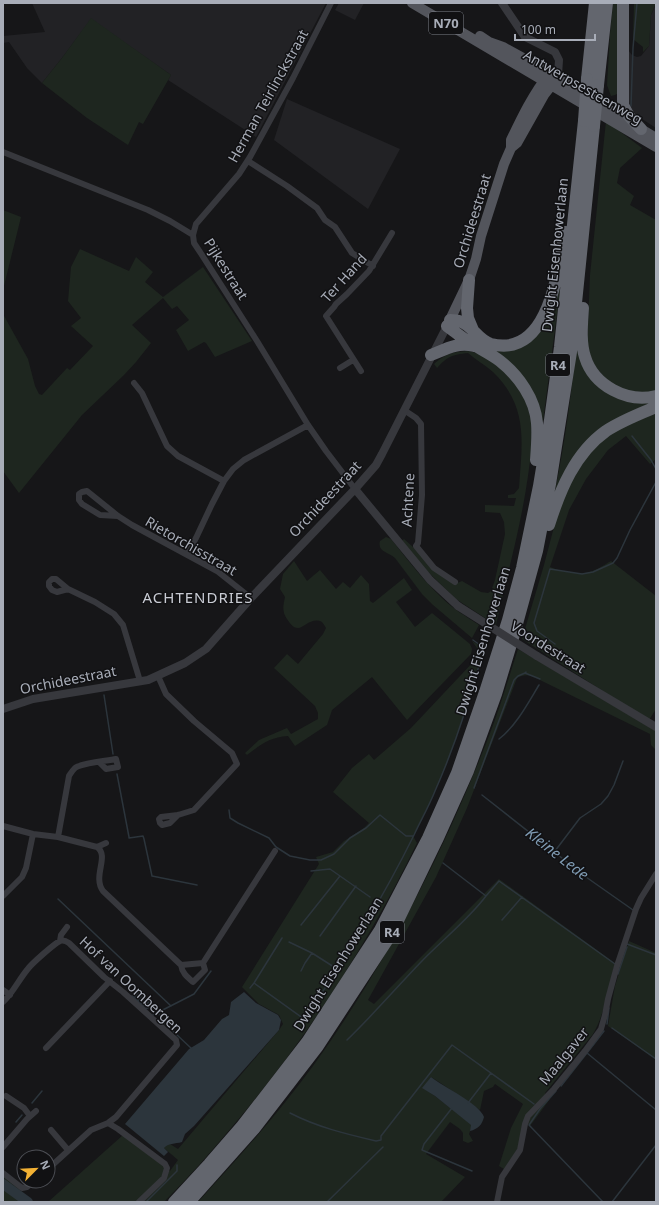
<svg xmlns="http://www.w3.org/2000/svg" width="659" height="1205" viewBox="0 0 659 1205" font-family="'Noto Sans',sans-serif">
<rect width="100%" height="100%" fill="#161618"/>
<path fill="#222225" d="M32 3H326L256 137 168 80 171 75 91 19 62 58 42 83 27 68 9 42 3 43V36L45 32Z
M339 3H364L355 20 335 10Z
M656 4V128L639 117 633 111 627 100 628 50 632 55 637 57 641 56 649 46 651 15Z
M287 99 400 149 368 209 274 140Z"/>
<path fill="#1e261f" d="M613 3H621L619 93 615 95 611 96 607 85 610 34Z
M634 3H656L651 15 649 46 643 52V47L634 40 633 37Z
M91 18 171 75 143 124 139 122 128 145 87 118 42 83 62 58Z
M606 121 642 148 620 168 617 183 634 196 630 205 656 220V391L647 393 627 391 607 381 595 366 587 348 590 275Z
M3 210 21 217 3 290Z
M80 249 129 271 136 257 153 272 145 282 163 297 203 267 252 341 215 357 206 343 204 342 188 351 176 330 189 320 177 306 172 309 163 298 132 325 151 343 136 362 124 375 82 415 19 493 3 471V314L28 359 35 386 39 394 42 395 67 368 70 370 93 346 71 326 81 318 68 301 71 267Z
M559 288 560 290 542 429 536 405 473 338 519 346Z
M577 343 592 380 656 403 602 428 554 495C565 445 571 394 577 343Z
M468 351C501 356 527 392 532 424 534 441 530 459 528 476 521 526 507 575 496 625L456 599 426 570 402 541 404 539 455 584 462 581 481 592 488 593 491 591 495 580 505 534 504 522 500 513 485 512V505L514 506 516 498H508V495L514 494 519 488C522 443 529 407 493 372 485 365 476 360 468 353 452 355 448 356 437 368L434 364C447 353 452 352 468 351Z
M656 412V459L650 464 626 436 608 450 586 479 569 510 550 567C560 571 574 574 585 573 594 572 604 565 611 561L656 596V709L649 720 620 702 522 639 544 565 559 508 575 474 588 455 605 437 627 424Z
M386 537 391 539C407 559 423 580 442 598 453 609 467 617 479 625L472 638 433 605 422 594 395 558C389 552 377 552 380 541Z
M294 561 307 581 320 570 336 589 343 582 350 588 361 575 369 584 370 601 373 603 404 578 412 590 396 602 415 627 432 613 470 644 472 649 471 654 407 720 372 677 332 710 327 725 295 746 288 736C270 737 260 745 247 755L245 753 259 740 287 728 291 734 318 719V713L315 706 274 668 287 654 298 664 323 634 326 628C324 625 323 622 320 621 305 617 300 640 287 619 282 612 283 606 285 597L280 589 283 574Z
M472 641 479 645 482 651C472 688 461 726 447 763 437 788 425 812 413 836L417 843C367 946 305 1041 231 1128 210 1153 188 1178 164 1202H48L123 1135 170 1171 178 1160 164 1148 166 1145 170 1144 178 1149 279 1030 283 1024 279 1015 259 1004 242 987 319 864 316 857 333 852 344 841 364 828 369 823 333 792 352 768 369 754 374 760 411 728 476 659 474 657 477 648Z
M518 649 656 731V750L651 745 650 734 544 682C534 677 528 672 517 678L467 808 436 877 368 1000 374 1004 499 879 615 963C609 987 605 1013 593 1034L545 1093 550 1099 530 1126 525 1122 518 1148 504 1169 499 1166 511 1128 523 1104 495 1084 493 1087 484 1091 480 1110 442 1084 431 1077 423 1088 435 1096 472 1125 469 1134 473 1141 468 1143 463 1141V1133L460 1129 450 1122 426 1154 465 1177 441 1202H198C238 1158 278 1114 313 1066 385 966 442 856 487 741 499 711 508 680 518 649Z
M629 941 656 953V1060L608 1026 615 986Z
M3 1175 19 1189 32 1202H4Z"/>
<path fill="#2c353c" d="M136 989C143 994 149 998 151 1007L145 1010 131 996Z
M244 992 256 1003 278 1015 281 1020 279 1030 194 1126 185 1134 182 1142C175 1144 168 1143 164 1148L168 1152 164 1156 125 1124 189 1049 204 1040 222 1019 229 1015 231 1002Z
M431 1077C442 1086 480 1104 484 1117 482 1125 478 1129 470 1131L471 1125 435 1096 422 1088Z"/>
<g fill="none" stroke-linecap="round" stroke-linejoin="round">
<path stroke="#2c353c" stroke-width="1.5" d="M631 106 633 48 637 3
M632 436 651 460 656 469
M555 644 537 631 534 623 550 569 582 574 593 572 613 563 617 558 630 530 656 482
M525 673 540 679
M104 695 113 754
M499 739C516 726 528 703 539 685
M117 774 129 837V838L143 836 144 839 152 876 197 885
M474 788 514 680 518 676 525 673 526 672
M482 795 586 877 633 910
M229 810 230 818 238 823 269 838 276 847 290 856 310 860H321L334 854 350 838 366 828 380 815 406 836H413
M555 851 580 818 601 804 608 796 614 785 623 761
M443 863 486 896 499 881 615 964
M311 871 330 869 370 897
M58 899 171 1006
M502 920 522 897
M301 925 340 876
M320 936 356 886
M289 942 312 953 334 967
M627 944 656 955
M301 971 305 963 312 953
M618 974 627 947
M254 983 304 1019C345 960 382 900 414 835 421 820 429 806 435 791 455 746 470 699 483 651L480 645 473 640
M250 988 254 983 282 938
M150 1003 157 1008 161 1020 192 1049
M151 1016 194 994 211 971
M607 1024 609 1008
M612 1028 656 1059
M347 1040C373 1015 396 988 421 962 442 940 468 920 486 896
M587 1053 656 1110
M561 1086 594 1044 604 1031
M556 1091 540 1109 529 1125 603 1202
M32 1103 42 1091
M468 1103 491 1073
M452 1108 424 1144 422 1150 472 1171
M290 1113C317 1127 346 1134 376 1141L381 1140V1136L452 1045 534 1104
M16 1122 22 1115
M146 1202 177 1171V1165
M327 1202 383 1147
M612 1202 656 1145"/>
<path stroke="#2c353c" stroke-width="10" d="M3 1184 28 1202"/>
<path stroke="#37383d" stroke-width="6" d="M3 152 148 210 170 221 193 235 194 243 200 252 257 341 308 425 326 451 355 489
M248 161 287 186 317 208 325 220 335 227 352 253 373 266
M193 235 196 224 239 174 250 157 293 78 331 3
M340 368 353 360
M361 371 326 316 334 307 336 304 347 294 369 271 392 233
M134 383 142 393 167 446 178 456 224 481
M404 410 416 418 421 424 422 495 418 543 416 546 434 568 455 582
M118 516 100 515 82 504 79 500V494L82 492 87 491 118 516 132 525 217 571 251 598
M187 554 196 538 212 504 224 481 233 469 244 460 308 425
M68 589 57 592 52 590 49 586V582L52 579H56L68 589 95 602 114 614 123 625 140 681
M158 676 166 694 194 721 232 753 237 764 194 810 178 815 161 817 159 819 160 823 162 825 170 823 178 815
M3 826 33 834 58 837 97 847C110 856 92 876 103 891L181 965 203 963 275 851
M58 837 69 776C71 773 72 771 75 768 81 763 107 761 116 759L118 767 106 769 99 762
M97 847 106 843
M3 896 22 877 26 868 33 834
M60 941 61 935 67 927
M181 965C182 973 187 977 193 982L205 970 203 963
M3 990 10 995
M3 1002C13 993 18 981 27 970 31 964 54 944 60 941 63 940 66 941 69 943L104 977 123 992 176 1040 177 1045 116 1117 108 1123 91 1130 48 1169
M46 1048 110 981
M6 1096 24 1108 30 1116
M108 1123 118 1129 165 1164 167 1168 164 1178 139 1202
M51 1130 68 1150
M3 1147 27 1119 36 1111
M3 1173 22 1188 27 1187 34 1181
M497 1202 502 1177 520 1150 525 1124 528 1116 554 1089 585 1051 601 1029 605 1015 608 999 617 966 636 909 641 898 656 874"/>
<path stroke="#37383d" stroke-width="8" d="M502 3 525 37 555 52 559 60 558 75 556 78
M355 489 430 580 458 606
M537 656 656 727
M3 709 33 699 148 680 185 663 206 649 251 598 355 489 376 465 382 454 447 326"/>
<path stroke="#53555c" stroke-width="10" d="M412 3 656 147
M480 36 489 42 503 47 532 63 656 138
M511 148 517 143 544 95 555 81
M447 326 469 280 476 259 481 236 504 164 511 148V140C522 117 533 94 549 74"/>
<path stroke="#63666e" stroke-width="12" d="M623 3V105L629 116 641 129
M587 79 595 3
M598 85 607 3
M469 280 467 308 468 318 473 330
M583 308C582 324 580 342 585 357 594 386 627 403 656 396
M450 320C453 320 457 320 459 321 473 325 477 340 491 344 549 359 558 270 565 232
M447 326C454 331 461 337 469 342 480 349 491 354 500 361 519 376 535 399 537 423 538 435 537 447 536 460
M431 355C446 349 457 342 474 346
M549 525C560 490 575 453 606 431 621 421 639 414 656 407
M174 1202 209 1164 242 1126 307 1042 380 930 428 838 457 773 485 692 508 620 522 568 539 486 550 420 560 347 584 121
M189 1202 254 1129 318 1046 392 933 437 840 468 771 496 694 515 631 537 551 550 484 571 352 594 126"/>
<path stroke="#37383d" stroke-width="8" d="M458 606 537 656"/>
<path stroke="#63666e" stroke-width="12" d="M584 121 587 79
M594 126 598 85"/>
</g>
<g text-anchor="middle" stroke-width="3" stroke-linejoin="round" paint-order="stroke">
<g fill="#111113" stroke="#7b7e86" stroke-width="1">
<rect x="429" y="12" width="34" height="22" rx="3"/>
<rect x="546" y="354" width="24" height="22" rx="3"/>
<rect x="380" y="921" width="24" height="22" rx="3"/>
</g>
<g font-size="13" font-weight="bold" fill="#a8adb8">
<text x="446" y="28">N70</text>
<text x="558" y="370">R4</text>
<text x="392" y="937">R4</text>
</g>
<g font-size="14" fill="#a8adb8" stroke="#111113">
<text transform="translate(583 87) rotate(30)" y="5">Antwerpsesteenweg</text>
<text transform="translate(268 96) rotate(-61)" y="5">Herman Teirlinckstraat</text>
<text transform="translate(472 221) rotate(-73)" y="5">Orchideestraat</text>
<text transform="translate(555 255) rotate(-84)" y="5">Dwight Eisenhowerlaan</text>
<text transform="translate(226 269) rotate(58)" y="5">Pijkestraat</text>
<text transform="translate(344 278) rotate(-48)" y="5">Ter Hand</text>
<text transform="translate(325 499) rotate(-47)" y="5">Orchideestraat</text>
<text transform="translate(408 500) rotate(-87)" y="5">Achtene</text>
<text transform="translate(191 546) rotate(30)" y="5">Rietorchisstraat</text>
<text transform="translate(483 641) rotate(-73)" y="5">Dwight Eisenhowerlaan</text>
<text transform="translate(548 647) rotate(32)" y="5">Voordestraat</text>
<text transform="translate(68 680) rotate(-11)" y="5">Orchideestraat</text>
<text transform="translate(338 964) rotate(-58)" y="5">Dwight Eisenhowerlaan</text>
<text transform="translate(131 985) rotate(43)" y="5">Hof van Oombergen</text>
<text transform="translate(564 1056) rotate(-51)" y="5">Maalgaver</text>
</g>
<g font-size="15" letter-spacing="1" fill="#c9ccd4" stroke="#111113">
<text x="198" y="603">ACHTENDRIES</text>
</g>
<g font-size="15" font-style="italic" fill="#7f9bb3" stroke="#111113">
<text transform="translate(557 854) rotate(38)" y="5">Kleine Lede</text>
</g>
</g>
<rect width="659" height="1205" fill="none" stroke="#a8adb8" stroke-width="8"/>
<g transform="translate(36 1169) rotate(66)"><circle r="19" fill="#111113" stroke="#4d4f55"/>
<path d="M0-3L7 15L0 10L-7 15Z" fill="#f2b134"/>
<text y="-6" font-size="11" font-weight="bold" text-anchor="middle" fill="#a8adb8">N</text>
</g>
<path d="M515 34v6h80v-6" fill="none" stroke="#a8adb8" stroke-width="2"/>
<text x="521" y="34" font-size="12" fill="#a8adb8" stroke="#111113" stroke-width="3" paint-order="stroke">100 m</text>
</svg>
